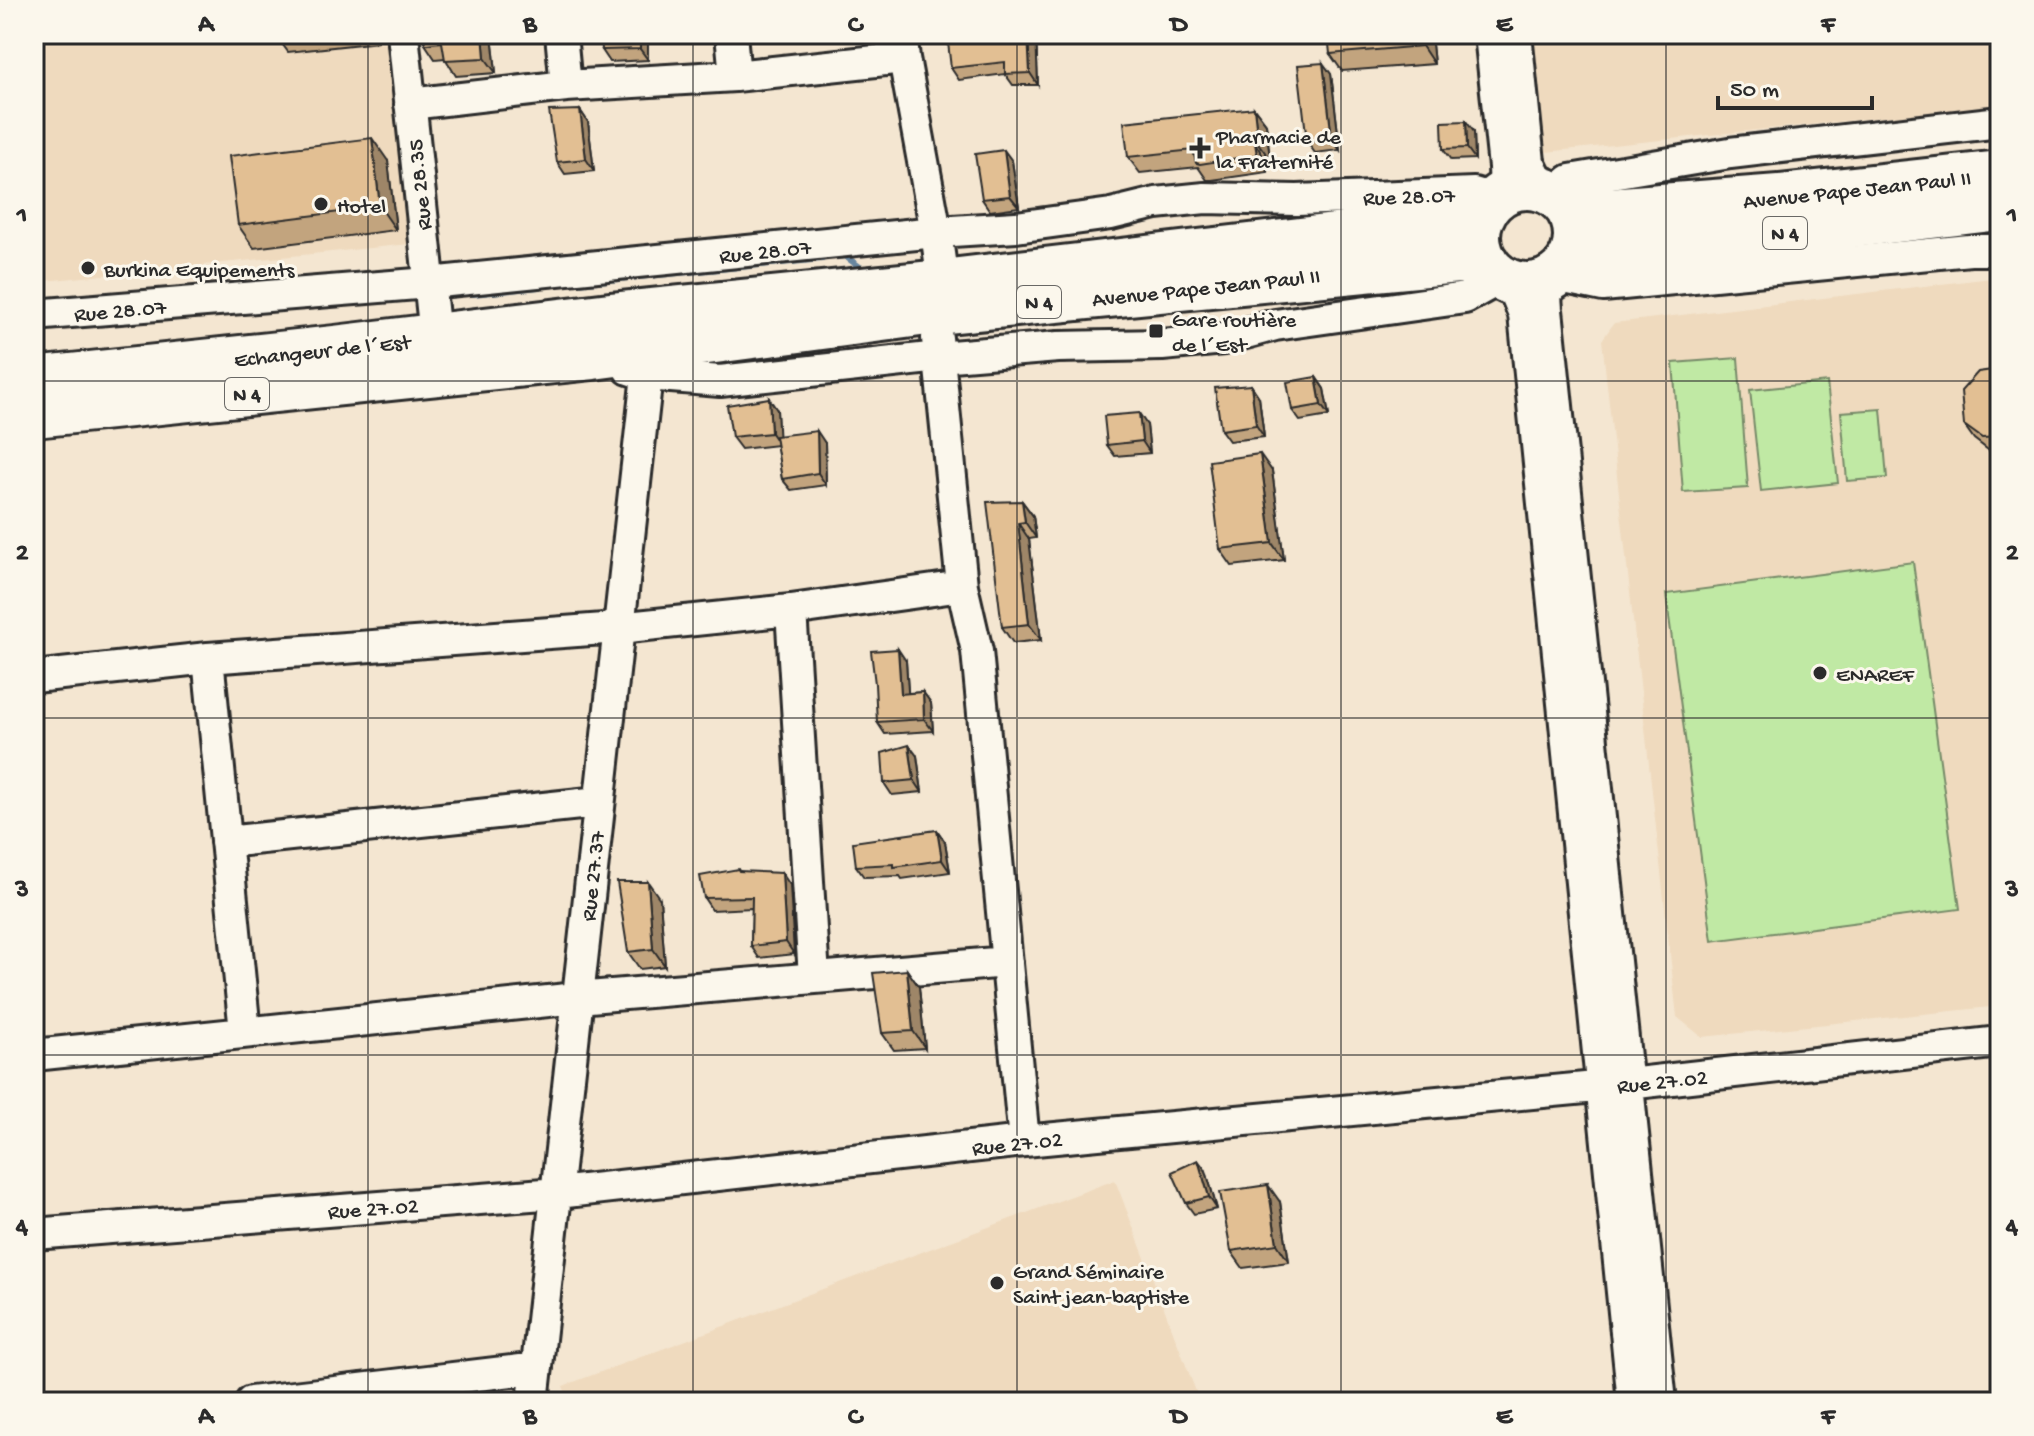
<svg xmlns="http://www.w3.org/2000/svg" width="2034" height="1436" viewBox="0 0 2034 1436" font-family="'Gochi Hand',sans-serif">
<rect width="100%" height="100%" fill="#f4e6d1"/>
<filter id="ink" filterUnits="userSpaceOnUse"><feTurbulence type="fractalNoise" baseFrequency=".0125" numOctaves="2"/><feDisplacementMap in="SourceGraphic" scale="16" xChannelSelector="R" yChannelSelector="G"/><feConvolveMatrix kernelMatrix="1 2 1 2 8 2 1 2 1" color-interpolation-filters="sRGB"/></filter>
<g filter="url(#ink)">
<path fill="#efdabe" d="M34 34H387L410 244 34 282Z
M1524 34H2000V105L1536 153Z
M2000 277V1006L1702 1037 1677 1017 1602 340 1614 323Z
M1115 1180 1200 1402H569L563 1386Z"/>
<path fill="#c0e9a4" stroke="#768a68" stroke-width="2" d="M1738 358 1748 488 1683 492 1673 363Z
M1827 382 1838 483 1761 491 1750 390Z
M1881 409 1887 478 1847 481 1841 412Z
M1913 562 1960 909 1712 941 1666 594Z"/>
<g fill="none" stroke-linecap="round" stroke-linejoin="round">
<path stroke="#68869f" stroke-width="6" d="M837 257 845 256 868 273
M578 283 822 259
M473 294 539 287"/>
<g stroke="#2b2b2b" stroke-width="36">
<path id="minor" d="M403 34 435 336
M561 34 566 86
M731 34 735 76
M901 34 904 58 936 232 943 282
M1490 34 1504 167 1505 192
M1516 34 1529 162 1542 189
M410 104 566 86 735 76 904 58
M1553 195 1570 180 1730 153 2000 122
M1555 276 1603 286 1970 250H2000
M1545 281 1547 310 1661 1402
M1511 282 1524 314 1633 1402
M34 315 429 283 936 232 1016 227 1111 214 1156 203 1205 198 1297 200 1474 193 1494 199
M937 338 962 586 977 651 1024 1141
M629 369 647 375 720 381 939 357 1058 347 1162 345 1224 339 1275 325 1465 298 1501 278
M791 610 814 977
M208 658 245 1032
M34 677 208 658 618 628 791 610 962 586
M226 842 599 802
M34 1055 577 998 1007 962
M34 1234 557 1193 1024 1141 1628 1084 2000 1042
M251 1402 537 1368
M533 1402 647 375 644 350"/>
</g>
<g stroke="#2b2b2b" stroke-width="50">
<path id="highway" d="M1478 236a49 49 0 1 1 98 0a49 49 0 1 1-98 0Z
M1570 213 1779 197 2000 173
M1571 258 2000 208
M34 380 335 348 610 315 943 282 1454 222 1483 215
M34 415 593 357 935 312 1457 261 1486 262"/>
</g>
<use href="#minor" stroke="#fbf7ec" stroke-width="30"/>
<use href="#highway" stroke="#fbf7ec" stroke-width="44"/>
</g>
<path fill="#c2a47e" stroke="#2b2b2b" stroke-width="2" d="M275 34H377L378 42 288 52Z
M424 34H492L496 73 456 76 445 58 435 59 425 44Z
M1036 34 1038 85H1013L1005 74 959 80 951 68Z
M1431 34 1434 64 1342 71 1330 54Z
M648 44V60L610 62 602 50Z
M1331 74 1340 150 1315 153 1307 142Z
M1254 108 1266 124 1270 159 1266 160 1268 172 1212 180H1207L1198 167 1140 173 1128 157Z
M580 110 588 122 594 171 565 174 557 162Z
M1474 132 1475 159 1451 160 1443 149Z
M388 161 396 230 254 248 238 225Z
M1012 161 1019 207 990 211 982 199Z
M2000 369V452L1992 453 1974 439 1964 425Z
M1316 377 1324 389 1329 416 1300 421 1292 410Z
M1251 385 1259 397 1264 437 1229 441 1221 430Z
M777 410 778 436 825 443 826 485 791 490 782 479 777 445 741 449 732 437Z
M1147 425 1150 453 1115 456 1107 445Z
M1272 471 1284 560 1232 566 1220 549Z
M1022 501 1033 516 1036 538 1029 539 1041 640 1013 643 1002 627Z
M906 661 908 693 923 692 931 703 933 731 885 734 877 722Z
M917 756 922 792 892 795 884 783Z
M937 830 945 842 950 872 902 879 900 876 864 877 856 866Z
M740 871 790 885 794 954 759 958 751 946 752 908 712 910 704 898Z
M660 899 665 966 640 969 628 952Z
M907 970 919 987 925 1048 894 1050 882 1033Z
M1206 1171 1217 1209 1194 1214 1186 1203Z
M1280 1202 1289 1262 1243 1268 1231 1251Z"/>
<path fill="#9e8667" stroke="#2b2b2b" stroke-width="2" d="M483 34H492L496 73 485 58Z
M640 34 648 44V60L640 49Z
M1028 34H1036L1038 85 1030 73Z
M1421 34H1431L1434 64 1422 46Z
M1323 63 1331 74 1340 150 1332 139Z
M1254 108 1266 124 1270 159 1258 143Z
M580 110 588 122 594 171 586 159Z
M1466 121 1474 132 1475 159 1467 148Z
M372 138 388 161 396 230 380 207Z
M1255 143 1266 160 1268 172 1257 155Z
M1004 150 1012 161 1019 207 1010 196Z
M1316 377 1324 389 1329 416 1321 405Z
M1251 385 1259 397 1264 437 1256 425Z
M769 398 777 410 779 445 771 433Z
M1139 413 1147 425 1150 453 1142 441Z
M817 431 825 443 826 485 818 473Z
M1260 454 1272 471 1284 560 1272 543Z
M1022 501 1033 516 1036 538 1025 522Z
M1018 523 1029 539 1041 640 1029 624Z
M898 649 906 661 909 705 901 694Z
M923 692 931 703 933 731 924 719Z
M909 745 917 756 922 792 914 780Z
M937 830 945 842 950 872 942 860Z
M782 873 790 885 794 954 786 942Z
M648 882 660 899 665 966 653 949Z
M907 970 919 987 925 1048 913 1031Z
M1198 1160 1206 1171 1217 1209 1209 1197Z
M1268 1185 1280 1202 1289 1262 1277 1244Z"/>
<path fill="#e2bf93" stroke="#2b2b2b" stroke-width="2" d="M424 34H483L485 58 445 60 442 42 425 44Z
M640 34V49L602 50 601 35Z
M947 34H1028L1030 73 1005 74V62L951 68Z
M1328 34H1421L1422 46 1330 54Z
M1323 63 1332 139 1307 142 1298 65Z
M1254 108 1258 143H1255L1257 155 1200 164 1196 163 1193 150 1128 157 1124 122Z
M580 110 586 159 557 162 549 111Z
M1466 121 1467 148 1443 149 1442 122Z
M372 138 380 207 238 225 229 156Z
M1004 150 1010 196 982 199 975 154Z
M2000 369V437L1982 438 1964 425 1961 391 1978 372Z
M1316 377 1321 405 1292 410 1287 382Z
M1251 385 1256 425 1221 430 1215 388Z
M769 398 771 433 732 437 727 405Z
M1139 413 1142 441 1107 445 1104 416Z
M817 431 818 473 782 479 775 436Z
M1260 454 1272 543 1220 549 1209 461Z
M1022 501 1025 522 1018 523 1029 624 1002 627 987 502Z
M898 649 901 694 923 692 924 719 877 722 875 684 871 651Z
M909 745 914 780 884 783 882 753Z
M937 830 942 860 894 867V864L856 866 853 842Z
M738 869 739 871 782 873 786 942 751 946 752 897 704 898 700 876Z
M617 882H648L653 949 628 952Z
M907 970 913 1031 882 1033 873 973Z
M1198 1160 1209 1197 1186 1203 1172 1172Z
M1268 1185 1277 1244 1231 1251 1220 1192Z"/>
</g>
<path fill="none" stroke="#2b2b2b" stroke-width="2" stroke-opacity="0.55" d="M368 34V1402M693 34V1402M1017 34V1402M1341 34V1402M1666 34V1402M34 381H2000M34 718H2000M34 1055H2000"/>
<g fill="#2b2b2b" stroke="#fbf7ec" stroke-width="3">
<path d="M1196 136h8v8h8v8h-8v8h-8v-8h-8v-8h8z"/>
<circle cx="321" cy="204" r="8"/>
<circle cx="88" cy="268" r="8"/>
<rect x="1148" y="323" width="16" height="16" rx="4"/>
<circle cx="1820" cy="673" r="8"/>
<circle cx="997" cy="1283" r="8"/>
</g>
<g text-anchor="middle" stroke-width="6" stroke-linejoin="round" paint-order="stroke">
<g fill="#fbf7ec" stroke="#696865" stroke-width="2">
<rect x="1763" y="217" width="44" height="32" rx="6"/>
<rect x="1017" y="286" width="44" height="32" rx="6"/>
<rect x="225" y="378" width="44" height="32" rx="6"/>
</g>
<g font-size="20" font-weight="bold" fill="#2b2b2b">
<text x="1785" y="240">N 4</text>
<text x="1039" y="309">N 4</text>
<text x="247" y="401">N 4</text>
</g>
<g font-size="22" fill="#2b2b2b" stroke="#fbf7ec" text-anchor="start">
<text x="1216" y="143">Pharmacie de<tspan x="1216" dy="25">la Fraternité</tspan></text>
<text x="337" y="212">Hotel</text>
<text x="104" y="276">Burkina Equipements</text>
<text x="1172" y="326">Gare routière<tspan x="1172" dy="25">de l´Est</tspan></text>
<text x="1836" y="681">ENAREF</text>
<text x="1013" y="1278">Grand Séminaire<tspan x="1013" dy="25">Saint jean-baptiste</tspan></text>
</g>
<g font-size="22" fill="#2b2b2b" stroke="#fbf7ec">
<text transform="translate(418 185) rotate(-96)" y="8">Rue 28.35</text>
<text transform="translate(1857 188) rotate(-6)" y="8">Avenue Pape Jean Paul II</text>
<text transform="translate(1409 195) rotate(-2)" y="8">Rue 28.07</text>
<text transform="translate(765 250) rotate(-6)" y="8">Rue 28.07</text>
<text transform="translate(1206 286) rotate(-6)" y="8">Avenue Pape Jean Paul II</text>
<text transform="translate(120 309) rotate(-5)" y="8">Rue 28.07</text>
<text transform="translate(322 349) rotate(-6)" y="8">Echangeur de l´Est</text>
<text transform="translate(591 876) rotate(-84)" y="8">Rue 27.37</text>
<text transform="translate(1662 1080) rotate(-6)" y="8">Rue 27.02</text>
<text transform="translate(1017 1142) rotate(-6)" y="8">Rue 27.02</text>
<text transform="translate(373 1207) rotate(-4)" y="8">Rue 27.02</text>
</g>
</g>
<rect width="2034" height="1436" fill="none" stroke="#fbf7ec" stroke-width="88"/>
<path d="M1718 96v12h154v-12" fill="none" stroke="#2b2b2b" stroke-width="4"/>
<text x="1730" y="96" font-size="24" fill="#2b2b2b" stroke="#fbf7ec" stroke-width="6" paint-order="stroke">50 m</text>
<rect x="44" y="44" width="1946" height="1348" fill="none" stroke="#2b2b2b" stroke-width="3"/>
<g font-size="26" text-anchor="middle" font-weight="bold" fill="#2b2b2b">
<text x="206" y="31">A</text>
<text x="530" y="31">B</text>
<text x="855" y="31">C</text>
<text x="1179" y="31">D</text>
<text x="1504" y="31">E</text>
<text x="1828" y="31">F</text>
<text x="22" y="222">1</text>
<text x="2012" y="222">1</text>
<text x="22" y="559">2</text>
<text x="2012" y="559">2</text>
<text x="22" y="896">3</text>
<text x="2012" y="896">3</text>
<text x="22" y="1233">4</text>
<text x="2012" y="1233">4</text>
<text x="206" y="1423">A</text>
<text x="530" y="1423">B</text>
<text x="855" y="1423">C</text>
<text x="1179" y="1423">D</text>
<text x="1504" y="1423">E</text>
<text x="1828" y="1423">F</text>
</g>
</svg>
